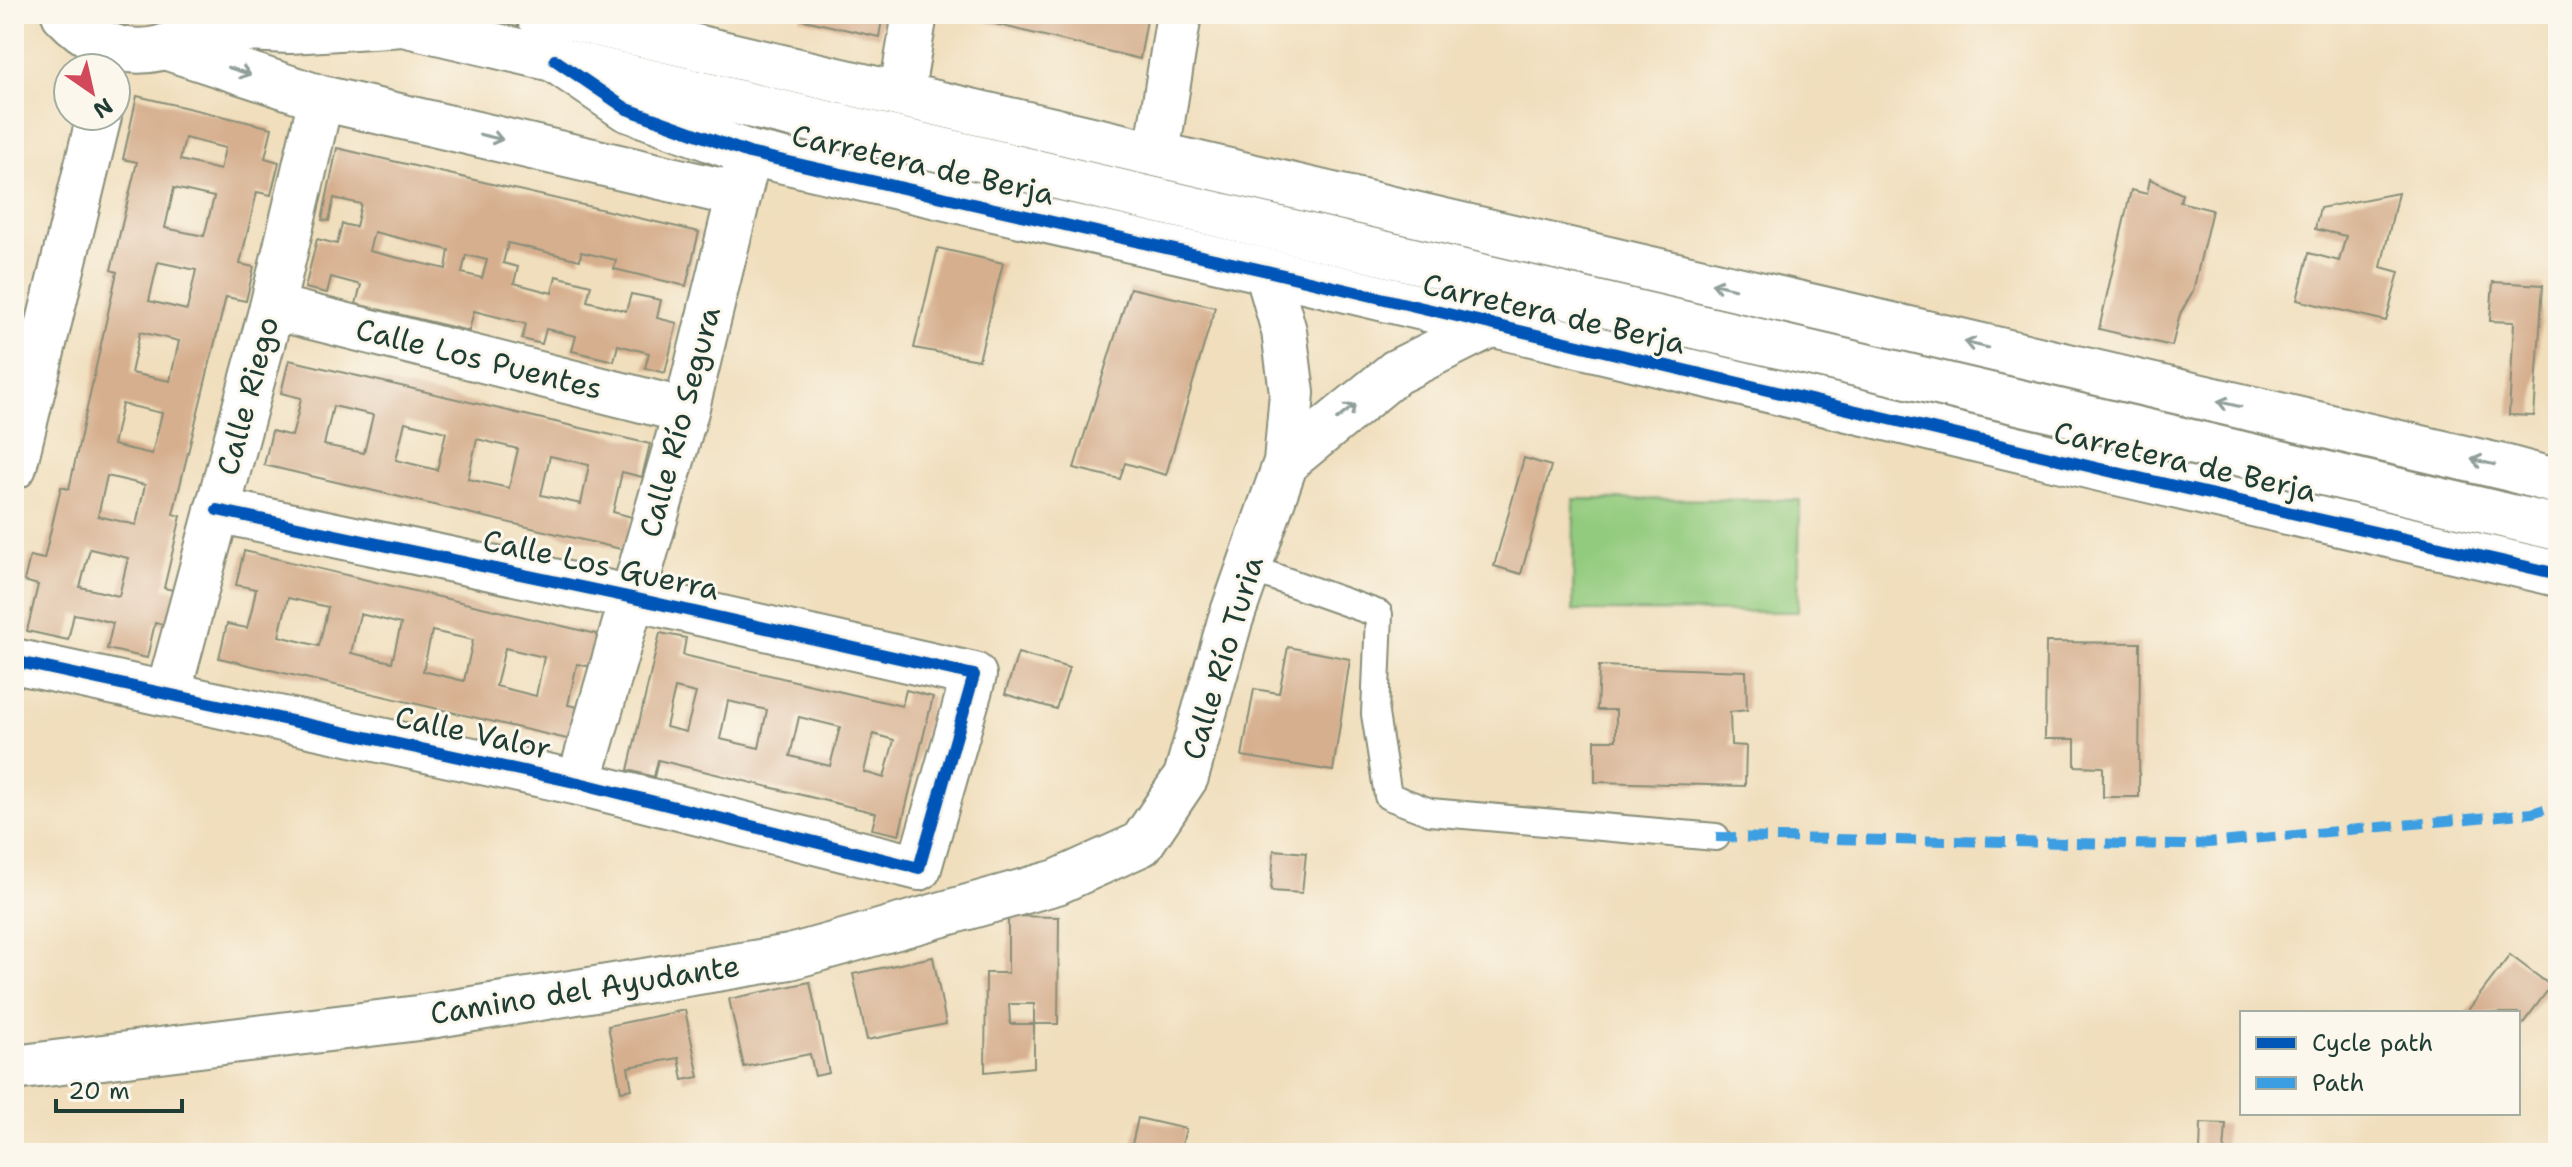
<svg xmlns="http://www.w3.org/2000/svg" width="2572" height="1167" viewBox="0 0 2572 1167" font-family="'Shantell Sans',sans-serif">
<rect width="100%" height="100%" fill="#fbf7ec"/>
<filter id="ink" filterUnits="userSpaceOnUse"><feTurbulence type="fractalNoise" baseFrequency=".0125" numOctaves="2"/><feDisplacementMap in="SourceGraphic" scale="16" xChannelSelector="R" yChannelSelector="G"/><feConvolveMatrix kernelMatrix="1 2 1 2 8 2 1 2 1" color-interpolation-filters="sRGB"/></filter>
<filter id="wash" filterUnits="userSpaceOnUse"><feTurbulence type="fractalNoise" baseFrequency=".006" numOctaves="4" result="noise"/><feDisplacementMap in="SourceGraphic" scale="32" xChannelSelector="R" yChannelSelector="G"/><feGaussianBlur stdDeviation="1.8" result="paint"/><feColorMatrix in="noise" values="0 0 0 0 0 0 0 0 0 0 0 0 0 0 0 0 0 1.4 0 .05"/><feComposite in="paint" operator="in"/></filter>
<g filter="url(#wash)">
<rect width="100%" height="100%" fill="#f0debc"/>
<path fill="#93cb7e" stroke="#598459" stroke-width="2" d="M1574 499 1800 500 1798 612 1573 611Z"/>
<g id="blocks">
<path fill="#d6af8e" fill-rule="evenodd" d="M802 14H883L879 37 800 19Z
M953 14H1148L1140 59Z
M137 96 272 128 265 158 279 162 271 195 257 192 240 264 254 267 246 301 226 297 173 514 181 516 164 588 178 591 170 626 155 623 147 658 107 649 113 623 94 618 74 614 68 640 27 631 38 585 24 581 30 556 44 559 61 487 69 489 117 272 111 270 137 162 123 159ZM185 138 225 148 220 170 180 160ZM174 188 214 197 204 236 165 228ZM158 262 196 270 187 310 149 301ZM140 332 179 341 170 381 131 373ZM122 404 162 413 152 454 113 445ZM107 476 145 485 136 525 98 516ZM90 549 128 558 119 596 80 587Z
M337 148 699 232 686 286 614 269 616 260 581 252 580 260 508 243 503 263 518 267 514 283 552 293 556 276 591 285 587 301 626 311 631 294 661 300 657 318 677 323 665 373 645 368 649 353 618 345 614 361 572 351 576 336 546 329 542 344 522 339 526 324 474 311 469 331 356 304 361 285 331 277 327 293 305 288 317 239 337 244 342 224 356 227 361 204 334 198 329 221 322 220ZM374 232 449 250 446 269 369 251ZM466 255 487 260 482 278 462 273Z
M2150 179 2182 194 2180 202 2212 210 2193 291 2180 314 2172 346 2099 329 2131 190 2147 194Z
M2398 193 2381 267 2399 272 2386 321 2297 300 2309 253 2339 261 2346 236 2315 229 2320 208Z
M938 248 1003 263 979 360 914 348Z
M2493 282 2543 285 2534 416 2509 415 2514 322 2490 321Z
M1130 288 1215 307 1166 475 1125 463 1120 479 1074 468Z
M289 360 650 444 642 477 622 472 613 512 632 517 625 550 264 465 272 431 292 436 297 417 301 398 281 393ZM333 406 373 415 364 453 324 445ZM405 422 446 432 437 470 396 460ZM477 439 518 449 509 488 468 479ZM550 456 589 465 581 504 541 495Z
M1524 458 1551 466 1521 574 1494 566Z
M244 551 605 636 597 668 577 664 568 705 588 709 580 742 219 658 227 624 247 628 252 609 256 589 236 585ZM288 598 328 607 319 646 279 636ZM360 614 401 624 392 662 351 653ZM432 631 473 640 464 681 423 671ZM505 648 544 657 536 696 496 686Z
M660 633 686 638 683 655 902 706 906 690 933 697 899 835 872 829 876 813 658 760 654 777 628 770ZM675 688 696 693 686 732 666 727ZM728 701 767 710 759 748 720 739ZM799 717 840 727 830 766 790 756ZM873 734 894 740 884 778 864 772Z
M2046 642 2140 643 2139 797H2103V767L2075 766V739H2045Z
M1288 647 1350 659 1333 771 1242 756 1254 689 1279 693Z
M1018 653 1069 668 1056 709 1005 694Z
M1599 666 1746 671 1747 710 1730 712 1731 745 1746 746 1745 786 1595 782V740H1616V710H1597Z
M1274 850 1306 853 1302 893 1271 891Z
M1008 916 1059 917 1058 1024H1034V1004H1009L1010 1024H1034V1067L985 1072 986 973H1008Z
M2510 955 2551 986 2518 1030V1013H2466Z
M933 957 946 1024 867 1040 853 974Z
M810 982 829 1073 815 1076 810 1054 744 1067 729 999Z
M685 1010 699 1077 683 1080 679 1058 628 1067 632 1089 621 1091 608 1026Z
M1138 1118 1186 1129 1180 1153H1130Z
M2201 1123 2226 1124 2224 1153H2200Z"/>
</g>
</g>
<g filter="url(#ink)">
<use href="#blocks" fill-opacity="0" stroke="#888e78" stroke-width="2"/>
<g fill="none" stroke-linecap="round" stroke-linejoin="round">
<g stroke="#888e78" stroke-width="30">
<path id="service" d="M1249 568 1379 614 1375 714 1388 796 1430 812 1716 837"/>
</g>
<g stroke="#888e78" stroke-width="48">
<path id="minor" d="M538 14 575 19 2507 468 2558 482
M165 47 321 98 739 195
M555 60 627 109 749 153 1267 271 2109 471 2558 574
M901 95 915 14
M1157 153 1179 14
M272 307 686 411
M1286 462 1396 372 1488 326
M14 467 99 116
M14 661 579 783 919 868 974 675 633 598 217 510
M168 694 272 307 321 98
M579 783 686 411 749 153
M14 1068 418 1018 790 957 1057 882 1141 844 1186 777 1230 621 1286 462 1292 393 1284 331 1267 271"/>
</g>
<g stroke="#888e78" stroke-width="48">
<path id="secondary" d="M64 14C109 62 168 64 212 14
M201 27 290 31 403 24 2558 528"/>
</g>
<use href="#service" stroke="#fff" stroke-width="26"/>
<use href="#minor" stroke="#fff" stroke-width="44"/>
<use href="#secondary" stroke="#fff" stroke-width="44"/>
<path stroke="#3c9ee2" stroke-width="10" stroke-dasharray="20 10" stroke-linecap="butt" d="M1716 837 2187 845 2532 813 2558 805"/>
<g stroke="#fbf7ec" stroke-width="17">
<path id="cycleway" d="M555 60 627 109 749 153 1267 271 2109 471 2558 574
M14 661 579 783 919 868 974 675 633 598 217 510"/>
</g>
<use href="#cycleway" stroke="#0057b8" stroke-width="12"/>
</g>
<defs><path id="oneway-shaft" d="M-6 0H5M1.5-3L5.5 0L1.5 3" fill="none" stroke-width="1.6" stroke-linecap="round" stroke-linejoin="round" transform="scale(2)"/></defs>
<g stroke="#8f9e9a">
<use href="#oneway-shaft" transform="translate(239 71) rotate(18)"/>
<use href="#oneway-shaft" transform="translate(491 137) rotate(13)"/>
<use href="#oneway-shaft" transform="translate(1723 286) rotate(-167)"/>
<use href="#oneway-shaft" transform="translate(1976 345) rotate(-167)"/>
<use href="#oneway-shaft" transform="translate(2229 404) rotate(-167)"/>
<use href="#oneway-shaft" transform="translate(1346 412) rotate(-39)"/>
<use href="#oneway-shaft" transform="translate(2483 462) rotate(-167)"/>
</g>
</g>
<g text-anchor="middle" stroke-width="6" stroke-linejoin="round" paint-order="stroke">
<g font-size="30" fill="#1f3d34" stroke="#fbf7ec">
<text transform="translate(923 165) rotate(13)" y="10">Carretera de Berja</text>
<text transform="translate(1554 314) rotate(13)" y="10">Carretera de Berja</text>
<text transform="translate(479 359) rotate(14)" y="10">Calle Los Puentes</text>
<text transform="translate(248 396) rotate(-75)" y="10">Calle Riego</text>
<text transform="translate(680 422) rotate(-75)" y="10">Calle Río Segura</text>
<text transform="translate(2185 462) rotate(13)" y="10">Carretera de Berja</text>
<text transform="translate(601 565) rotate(12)" y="10">Calle Los Guerra</text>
<text transform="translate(1223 658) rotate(-73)" y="10">Calle Río Turia</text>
<text transform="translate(473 733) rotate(12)" y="10">Calle Valor</text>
<text transform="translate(585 990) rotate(-9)" y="10">Camino del Ayudante</text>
</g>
</g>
<rect width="2572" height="1167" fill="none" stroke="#fbf7ec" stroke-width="48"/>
<rect x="2240" y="1011" width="280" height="104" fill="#fbf7ec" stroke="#a3ada2" stroke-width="2"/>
<rect x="2256" y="1037" width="40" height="12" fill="#0057b8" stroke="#a3ada2" stroke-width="2"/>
<text x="2312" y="1051" font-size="24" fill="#1f3d34">Cycle path</text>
<rect x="2256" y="1077" width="40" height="12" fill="#3c9ee2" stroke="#a3ada2" stroke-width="2"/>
<text x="2312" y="1091" font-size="24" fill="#1f3d34">Path</text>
<g transform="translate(92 92) rotate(146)"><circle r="38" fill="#fbf7ec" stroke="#a3ada2" stroke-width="2"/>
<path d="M0-6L14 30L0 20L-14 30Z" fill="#d1495b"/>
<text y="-12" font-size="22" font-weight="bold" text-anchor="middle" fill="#1f3d34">N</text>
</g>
<path d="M56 1099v12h126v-12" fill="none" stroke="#1f3d34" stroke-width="4"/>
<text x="68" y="1099" font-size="24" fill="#1f3d34" stroke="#fbf7ec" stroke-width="6" paint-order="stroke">20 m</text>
</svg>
